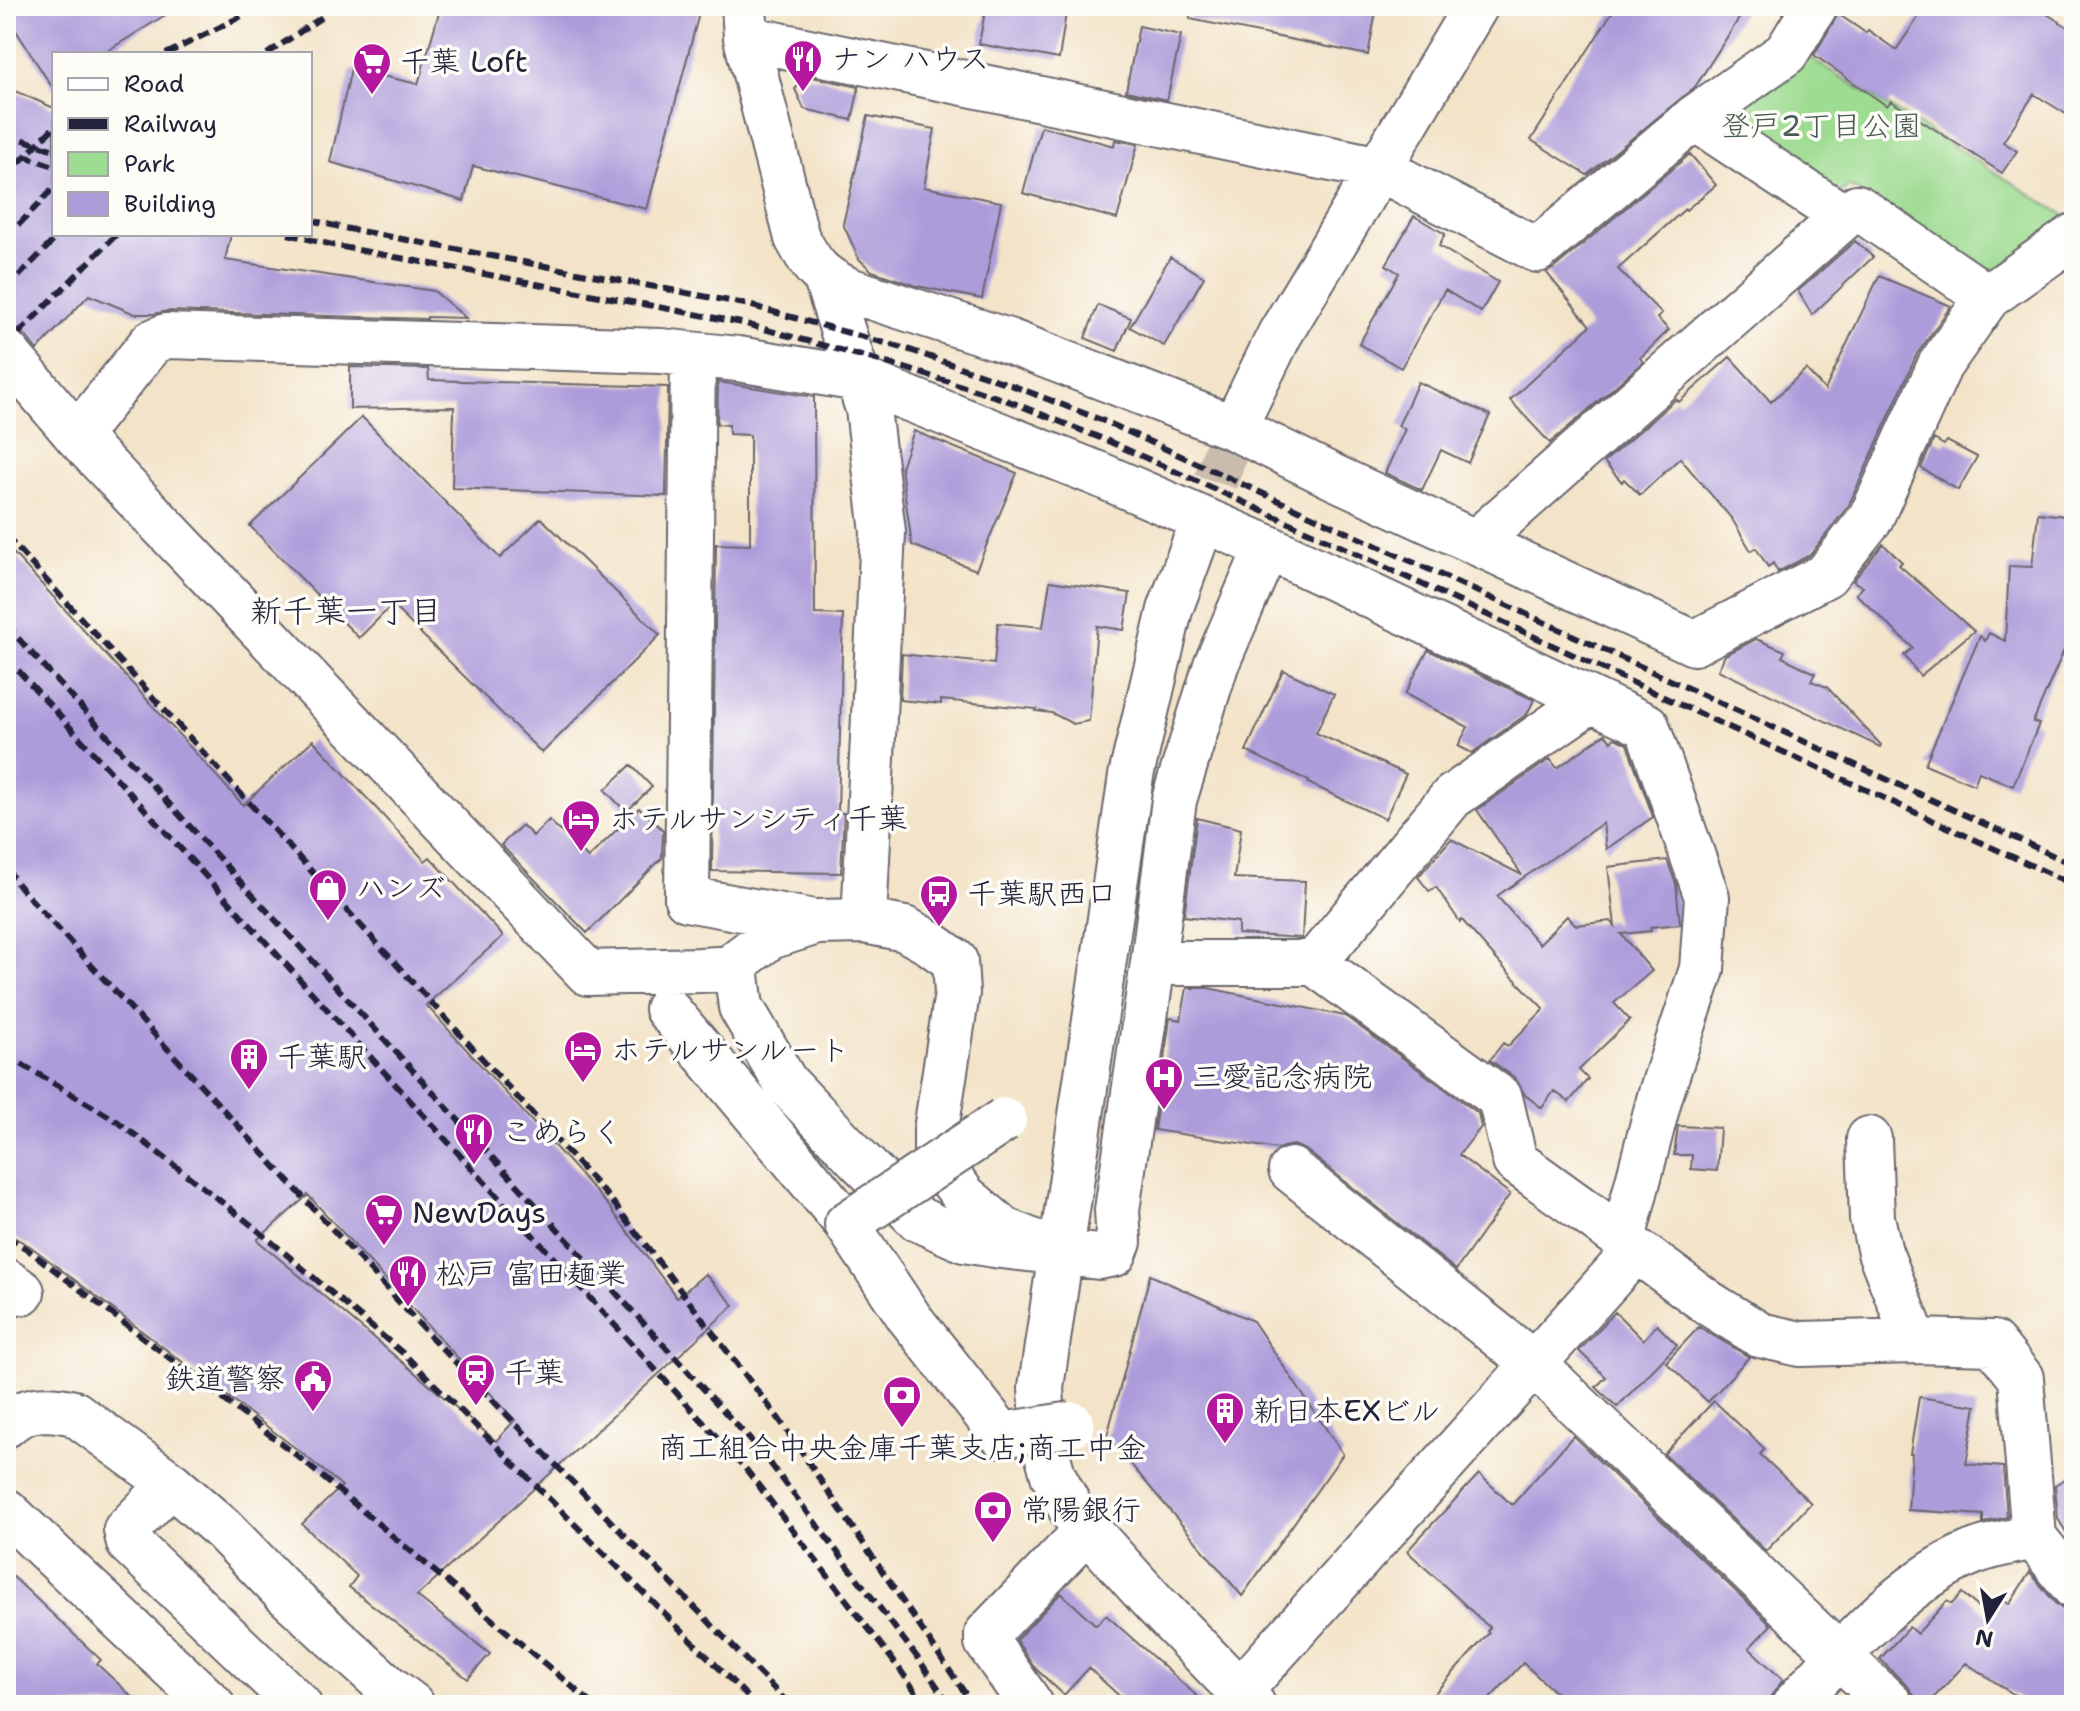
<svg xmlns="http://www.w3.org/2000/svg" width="2080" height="1711" viewBox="0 0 2080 1711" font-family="'Shantell Sans','Klee One',sans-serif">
<rect width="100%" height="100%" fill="#fdfcf7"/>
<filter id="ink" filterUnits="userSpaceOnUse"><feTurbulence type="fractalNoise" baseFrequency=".0125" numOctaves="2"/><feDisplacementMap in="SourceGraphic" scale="16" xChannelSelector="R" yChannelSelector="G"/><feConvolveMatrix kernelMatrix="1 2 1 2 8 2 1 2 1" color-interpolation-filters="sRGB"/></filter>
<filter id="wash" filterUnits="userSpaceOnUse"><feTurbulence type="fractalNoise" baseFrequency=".006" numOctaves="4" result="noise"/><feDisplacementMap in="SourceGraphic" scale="32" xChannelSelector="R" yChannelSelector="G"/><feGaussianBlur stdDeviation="1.8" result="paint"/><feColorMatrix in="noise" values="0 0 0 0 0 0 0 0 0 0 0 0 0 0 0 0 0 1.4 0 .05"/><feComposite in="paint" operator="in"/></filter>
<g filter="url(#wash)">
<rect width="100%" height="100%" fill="#f3e3c8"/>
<path fill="#9edc91" stroke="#607f66" stroke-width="2" d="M1802 53 2074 221 1987 275 1849 186 1834 197 1714 117Z"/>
<g id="blocks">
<path fill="#ad9cda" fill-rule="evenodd" d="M6 6H180L102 54H54V90L6 15Z
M441 6H701L647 209 473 166 464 201 330 162 351 69 418 84Z
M986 6H1067L1059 59 979 44Z
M1191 6H1377L1368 55 1190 19Z
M1616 6H1747L1695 87 1587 175 1531 140Z
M1926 6H2034L2074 31V119L2034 94 2003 142 2017 151 2002 173 1891 101 1887 106 1814 55 1838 14 1866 33 1868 30 1896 50Z
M1139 26 1181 35 1167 100 1126 91Z
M808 76 859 87 852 120 804 109 795 89Z
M6 87 54 108V234H231L225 260 434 291 466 318 427 317V319L167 311 154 314H135L89 295 37 350 25 335 15 329 6 328Z
M868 116 935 129 924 187 1001 202 982 299 917 286 872 271 859 259 843 224Z
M1041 126 1114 146 1115 140 1138 144 1117 219 1023 193Z
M1690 154 1716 185 1686 210 1685 209 1618 269 1662 314 1657 318 1669 330 1640 358 1643 362 1550 443 1510 400 1590 326 1546 272 1553 269Z
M1414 216 1445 234 1439 246 1498 282 1481 312 1445 290 1401 368 1359 344 1399 273 1386 265Z
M1855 241 1873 257 1812 315 1798 291Z
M1170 257 1204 277 1164 346 1130 327Z
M1879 276 1951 306 1917 354 1849 505 1810 555 1778 572 1773 563 1768 567 1756 548 1751 551 1732 519 1680 458 1640 495 1624 479 1622 482 1604 462 1676 399 1679 402 1730 357 1771 402 1806 369 1825 390Z
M1098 305 1131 318 1117 351 1085 338Z
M350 367 428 369 429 380 668 387 666 496 452 488 454 407 350 409Z
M718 382 814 397 815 614 843 615 838 813H844L841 873 712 871 716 544 750 545V435L729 434V425L717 424Z
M1418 382 1490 415 1468 463 1441 450 1422 490 1385 473 1405 429 1398 426Z
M362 417 500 558 541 518 660 635 542 753 392 605 359 638 250 526Z
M914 431 1017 473 976 570 912 545 901 467Z
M1934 439 1944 445 1947 441 1977 457 1958 490 1921 468Z
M2038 513 2074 517V627L2033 722 2039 724 2013 786 1979 772 1974 785 1925 764 1980 636 1985 641 1989 633 2005 641 2009 566 2032 567Z
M1883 544 1902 562 1899 565 1974 631 1920 676 1904 655 1913 648 1856 594 1863 587 1853 581Z
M6 545 243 805 313 740 425 861 430 857 503 936 426 1005 608 1205 677 1298 705 1274 734 1305 417 1596 490 1654 468 1679 349 1587 357 1576 302 1524 342 1486 298 1450 30 1246 6 1233ZM308 1195 515 1420 496 1441 257 1240Z
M1050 581 1130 593 1124 630 1097 626 1089 721 1073 724 1052 713 1036 711 1037 709 941 700V704L900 700 902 654 994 664 998 623 1043 627Z
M1756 639 1785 651 1782 657 1815 673 1811 681 1827 687 1881 745 1880 747 1718 670 1725 655Z
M1428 650 1534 700 1527 714 1472 753 1458 746 1468 727 1405 694Z
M1283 670 1334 694 1316 733 1406 774 1385 819 1308 783 1309 781 1246 751Z
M1605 734 1611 741 1615 738 1627 744 1653 817 1606 849 1603 823 1497 896 1539 944 1567 916 1576 925 1611 921 1615 926 1608 867 1667 860 1676 884 1680 924 1650 927 1651 931 1621 934 1652 971 1614 1003 1630 1020 1579 1070 1588 1079 1569 1102 1554 1091 1542 1108 1525 1095 1515 1078 1490 1060 1503 1043 1508 1046 1544 1009 1505 969 1462 920 1460 922 1436 887 1429 891 1418 877 1451 839 1522 875 1477 810 1550 759 1557 768Z
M631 765 652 787 626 812 605 790Z
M639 808 663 830 662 858 587 933 501 845 522 825 533 836 549 820 588 858Z
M1197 818 1241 829 1234 878 1305 881 1302 938 1238 934V922L1184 916Z
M1187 988H1208L1345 1016 1478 1113 1481 1127 1459 1155 1510 1194 1456 1270 1306 1150 1294 1145 1283 1147 1278 1149 1154 1130 1170 1018 1181 1020Z
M1678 1126 1720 1128 1717 1171 1691 1169 1692 1155H1674Z
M1150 1275 1253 1321 1343 1454 1242 1596 1107 1436Z
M1615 1312 1643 1340 1657 1325 1677 1345 1617 1407 1596 1387 1606 1377 1579 1351Z
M1699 1327 1749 1357 1708 1402 1666 1362Z
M1919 1397 1976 1406 1966 1464 2003 1467 2007 1517 1983 1523V1515L1908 1510 1912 1454H1910Z
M1714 1401 1765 1449 1760 1454 1811 1503 1766 1551 1664 1454Z
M1573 1436 1771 1625 1749 1648 1783 1680 1764 1705H1569L1523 1663 1484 1705H1424L1489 1633 1487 1631 1490 1628 1407 1551 1479 1474 1512 1505Z
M2074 1473V1545L2058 1519 2055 1485Z
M6 1570 101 1660 97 1664 141 1705H6Z
M2030 1572 2055 1603 2064 1610 2074 1611V1705H2030L1966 1663 1927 1705H1915V1697L1909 1688 1880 1659 1909 1627 1917 1634 1947 1601 1952 1604 1962 1593 1986 1614 1997 1596 2009 1604Z
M1061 1593 1096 1625 1106 1615 1207 1705H1129L1089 1668 1064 1695 1036 1669 1016 1640Z"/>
</g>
</g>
<g filter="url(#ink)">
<use href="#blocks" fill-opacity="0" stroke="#6b666c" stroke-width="2"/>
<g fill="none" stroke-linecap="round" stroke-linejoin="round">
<path stroke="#c9bcac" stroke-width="44" stroke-dasharray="44 22" stroke-linecap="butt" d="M1194 544 1234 428"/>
<g stroke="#6b666c" stroke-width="48">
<path id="minor" d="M744 6 746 38 797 238C813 267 819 276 849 290L1008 341 1234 428 1336 478 1694 643 1826 575 1871 518 1940 365 1988 297
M746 38 1380 169 1537 250 1694 118 1786 53 1815 6
M1694 118 1844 217
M826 279 868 409 883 532 864 921
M6 352 77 436 588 973 700 970 736 968
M693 355 687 899 814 922
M1234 428 1280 334 1476 6
M77 436 152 342 166 336 661 351 738 359 859 379 1098 474 1267 547 1647 726 1707 897 1702 969 1660 1096 1623 1239 1636 1250 1239 1692
M1476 542 1844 217 1857 207 1988 297 2074 236
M1194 544 1170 610 1131 776 1041 1387 1044 1442 1053 1475 1073 1513 1153 1602 1253 1705
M1153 963H1314L1500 1098 1515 1161 1623 1239
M1314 963 1452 797 1591 700
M667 1009 847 1224
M1869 1139 1872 1218 1880 1252 1915 1341
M1291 1170 1534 1364 1891 1705
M1636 1250 1710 1304 1760 1335 1800 1344 1915 1341 1993 1343 2021 1378 2034 1537 2074 1587
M1060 1253 1003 1229 964 1196 945 1171 936 1151V1130L957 993 955 961 930 943 905 929 864 921 817 922 770 937 739 960 736 968 741 1007 785 1082 859 1160 918 1219 964 1240 1001 1246 1099 1257 1114 1254 1119 1242 1117 1210 1153 963 1174 800 1216 665 1267 547
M6 1281 22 1292
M6 1425C25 1406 50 1407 74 1413L171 1484 224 1530 284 1592 387 1686 412 1705
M171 1484 126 1530 129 1543 299 1705
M6 1511 212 1705
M1031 1705 987 1642V1634L1087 1530
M1794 1705C1841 1652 1904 1581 1969 1554 1989 1545 2013 1542 2034 1537"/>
</g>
<use href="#minor" stroke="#fff" stroke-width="44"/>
<path stroke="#22223b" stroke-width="6" stroke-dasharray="12 6" stroke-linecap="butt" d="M166 54 262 6
M267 54 325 15
M6 134 54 150
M6 150 54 166
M6 176 54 127
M310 220 344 228 745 304 910 350 1011 385 1109 423 2074 865
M288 234 332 245 742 323 905 368 1006 400 1108 441 1314 534 1685 707 2074 885
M6 238 54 188
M6 289 60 234
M6 346 117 234
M6 536 612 1201 779 1419 973 1705
M6 625 764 1455 917 1657 950 1705
M6 657 745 1468 901 1671 925 1705
M6 868 18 885 430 1336 790 1705
M6 1055 117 1121 254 1227 405 1355 756 1705
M6 1237 27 1249 295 1454 594 1705"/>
<g stroke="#6b666c" stroke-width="48" stroke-linecap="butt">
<path id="minor-bridge" d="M1004 1120 847 1224 909 1317 1002 1435 1072 1424"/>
</g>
<use href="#minor-bridge" stroke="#fff" stroke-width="44"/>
</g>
</g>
<defs>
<g id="restaurant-pin" transform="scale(2)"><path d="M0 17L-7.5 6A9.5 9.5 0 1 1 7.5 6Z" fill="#b5179e" stroke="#fdfcf7"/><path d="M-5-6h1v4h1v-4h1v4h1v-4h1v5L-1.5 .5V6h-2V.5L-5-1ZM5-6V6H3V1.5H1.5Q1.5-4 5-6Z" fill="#fff"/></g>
<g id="supermarket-pin" transform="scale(2)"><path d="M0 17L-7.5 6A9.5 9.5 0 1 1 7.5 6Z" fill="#b5179e" stroke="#fdfcf7"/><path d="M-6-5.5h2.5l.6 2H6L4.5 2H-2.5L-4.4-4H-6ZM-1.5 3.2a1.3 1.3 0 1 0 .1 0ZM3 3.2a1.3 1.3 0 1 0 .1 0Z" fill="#fff"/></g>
<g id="hotel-pin" transform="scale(2)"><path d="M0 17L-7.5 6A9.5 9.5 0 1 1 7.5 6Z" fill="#b5179e" stroke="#fdfcf7"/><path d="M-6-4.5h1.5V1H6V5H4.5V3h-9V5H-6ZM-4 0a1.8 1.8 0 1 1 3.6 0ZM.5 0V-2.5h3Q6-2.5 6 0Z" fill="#fff"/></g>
<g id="shop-pin" transform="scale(2)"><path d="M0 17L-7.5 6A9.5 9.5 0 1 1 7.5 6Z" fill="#b5179e" stroke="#fdfcf7"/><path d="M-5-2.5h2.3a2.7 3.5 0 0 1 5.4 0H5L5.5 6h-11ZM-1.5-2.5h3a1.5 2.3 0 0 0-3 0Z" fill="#fff"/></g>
<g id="bus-pin" transform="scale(2)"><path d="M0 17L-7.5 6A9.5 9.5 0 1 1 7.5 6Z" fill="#b5179e" stroke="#fdfcf7"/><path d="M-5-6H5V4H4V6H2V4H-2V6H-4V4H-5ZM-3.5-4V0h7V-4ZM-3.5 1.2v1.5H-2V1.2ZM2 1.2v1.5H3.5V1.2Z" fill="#fff"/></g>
<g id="building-pin" transform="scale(2)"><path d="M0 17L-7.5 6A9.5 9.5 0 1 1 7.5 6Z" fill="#b5179e" stroke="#fdfcf7"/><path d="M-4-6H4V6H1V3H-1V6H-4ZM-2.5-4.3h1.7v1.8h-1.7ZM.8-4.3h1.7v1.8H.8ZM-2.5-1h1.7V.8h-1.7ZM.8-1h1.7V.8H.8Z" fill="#fff"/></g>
<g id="hospital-pin" transform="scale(2)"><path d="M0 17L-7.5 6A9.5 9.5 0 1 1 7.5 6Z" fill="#b5179e" stroke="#fdfcf7"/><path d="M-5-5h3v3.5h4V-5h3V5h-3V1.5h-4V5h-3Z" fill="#fff"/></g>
<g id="station-pin" transform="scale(2)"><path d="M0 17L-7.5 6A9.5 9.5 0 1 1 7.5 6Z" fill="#b5179e" stroke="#fdfcf7"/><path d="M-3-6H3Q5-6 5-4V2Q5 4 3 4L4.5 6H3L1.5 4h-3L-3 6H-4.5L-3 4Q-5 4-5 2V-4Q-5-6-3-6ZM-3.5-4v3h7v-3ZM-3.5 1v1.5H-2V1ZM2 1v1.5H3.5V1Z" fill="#fff"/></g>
<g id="civic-pin" transform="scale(2)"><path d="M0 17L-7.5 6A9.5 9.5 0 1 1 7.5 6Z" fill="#b5179e" stroke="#fdfcf7"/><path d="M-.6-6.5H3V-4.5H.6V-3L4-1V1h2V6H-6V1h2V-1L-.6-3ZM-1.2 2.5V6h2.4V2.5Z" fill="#fff"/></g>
<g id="bank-pin" transform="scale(2)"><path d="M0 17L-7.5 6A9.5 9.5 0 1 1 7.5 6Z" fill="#b5179e" stroke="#fdfcf7"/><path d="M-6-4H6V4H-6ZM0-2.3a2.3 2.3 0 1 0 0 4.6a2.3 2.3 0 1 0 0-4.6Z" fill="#fff"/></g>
</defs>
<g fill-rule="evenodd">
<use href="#restaurant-pin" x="803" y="59"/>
<use href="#supermarket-pin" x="372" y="62"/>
<use href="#hotel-pin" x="581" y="819"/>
<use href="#shop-pin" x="328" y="888"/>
<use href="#bus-pin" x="939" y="894"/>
<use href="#hotel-pin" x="583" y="1050"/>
<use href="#building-pin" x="249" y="1057"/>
<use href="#hospital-pin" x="1164" y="1077"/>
<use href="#restaurant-pin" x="474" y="1132"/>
<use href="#supermarket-pin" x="384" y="1213"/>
<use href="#restaurant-pin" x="408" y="1274"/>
<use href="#station-pin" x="476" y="1373"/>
<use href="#civic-pin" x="313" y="1379"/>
<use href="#bank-pin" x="902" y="1395"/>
<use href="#building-pin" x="1225" y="1411"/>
<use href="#bank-pin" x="993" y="1510"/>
</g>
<g text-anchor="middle" stroke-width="7" stroke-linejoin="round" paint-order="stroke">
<g font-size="30" fill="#22223b" stroke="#fdfcf7" text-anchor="start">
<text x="831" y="69">ナン ハウス</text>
<text x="400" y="72">千葉 Loft</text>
<text x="609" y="829">ホテルサンシティ千葉</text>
<text x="356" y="898">ハンズ</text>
<text x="967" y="904">千葉駅西口</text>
<text x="611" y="1060">ホテルサンルート</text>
<text x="277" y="1067">千葉駅</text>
<text x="1192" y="1087">三愛記念病院</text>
<text x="502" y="1142">こめらく</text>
<text x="412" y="1223">NewDays</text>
<text x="436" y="1284">松戸 富田麺業</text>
<text x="504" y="1383">千葉</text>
<text x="285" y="1389" text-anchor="end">鉄道警察</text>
<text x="1253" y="1421">新日本EXビル</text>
<text x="902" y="1458" text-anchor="middle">商工組合中央金庫千葉支店;商工中金</text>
<text x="1021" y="1520">常陽銀行</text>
</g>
<g font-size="30" fill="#475a55" stroke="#fdfcf7">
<text x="1821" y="136">登戸2丁目公園</text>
</g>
<g font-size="32" fill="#22223b" stroke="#fdfcf7">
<text x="346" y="622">新千葉一丁目</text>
</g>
</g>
<rect width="2080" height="1711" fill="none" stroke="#fdfcf7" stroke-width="32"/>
<rect x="52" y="52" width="260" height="184" fill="#fdfcf7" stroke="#a5a5ac" stroke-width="2"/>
<rect x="68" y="78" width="40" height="12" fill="#ffffff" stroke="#a5a5ac" stroke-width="2"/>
<text x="124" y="92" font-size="24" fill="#22223b">Road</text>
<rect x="68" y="118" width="40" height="12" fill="#22223b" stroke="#a5a5ac" stroke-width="2"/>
<text x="124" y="132" font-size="24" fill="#22223b">Railway</text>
<rect x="68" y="152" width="40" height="24" fill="#9edc91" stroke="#a5a5ac" stroke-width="2"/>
<text x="124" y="172" font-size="24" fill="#22223b">Park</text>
<rect x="68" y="192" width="40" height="24" fill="#ad9cda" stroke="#a5a5ac" stroke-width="2"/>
<text x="124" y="212" font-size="24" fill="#22223b">Building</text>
<g transform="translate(1988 1619) rotate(191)" stroke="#fdfcf7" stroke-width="6" paint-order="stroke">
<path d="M0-6L14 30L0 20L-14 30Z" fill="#22223b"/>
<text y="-12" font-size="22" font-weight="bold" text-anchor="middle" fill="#22223b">N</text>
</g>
</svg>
